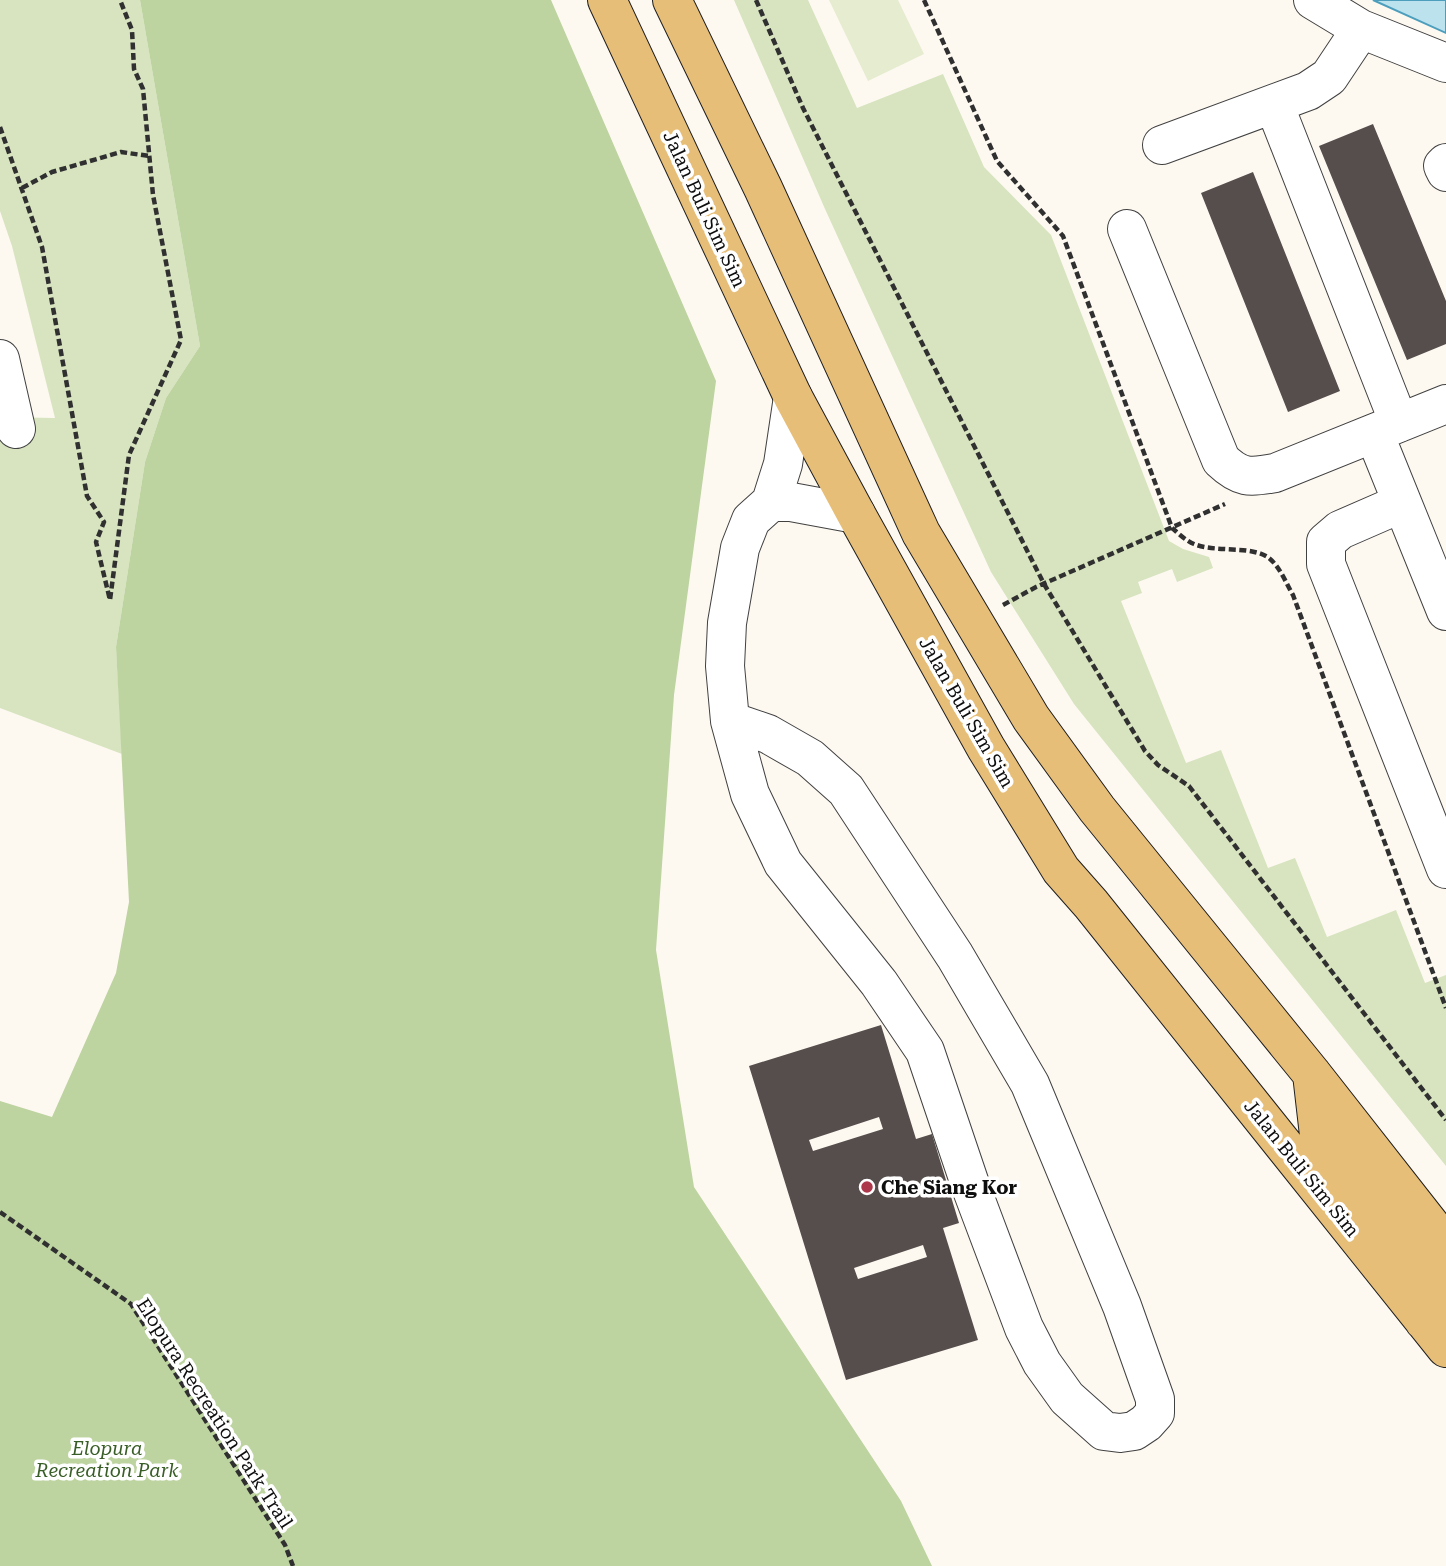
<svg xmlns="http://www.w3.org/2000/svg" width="1446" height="1566" viewBox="0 0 1446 1566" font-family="'Roboto Serif',serif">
<rect width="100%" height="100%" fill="#fdf9f1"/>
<path fill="#d7e4bf" d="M0 0H140L200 346 166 398 145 462 116 647 122 754 0 708V417L55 418 12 246 0 211Z
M734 0H808L857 108 943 74 984 167 1051 235 1169 541 1183 549 1209 557 1213 568 1177 582 1172 569 1138 582 1142 593 1121 601 1186 763 1221 750 1268 868 1295 858 1327 937 1396 910 1425 983 1446 975V1166L1074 704 991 572 825 209Z"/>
<path fill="#bdd3a0" d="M140 0H551L716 381 674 695 656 950 694 1187 901 1501 932 1566H0V1101L52 1117 116 973 129 902 116 647 145 462 166 398 200 346Z"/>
<path fill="#e6eccf" d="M829 0H898L924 54 868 81Z"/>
<path fill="#bce2ee" stroke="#4c9ebc" stroke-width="2" d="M1373 0H1446V33Z"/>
<path fill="#564e4c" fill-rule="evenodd" d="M1373 124 1446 301V344L1407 360 1319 146Z
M1253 172 1340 391 1288 412 1201 193Z
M881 1025 916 1139 932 1134 959 1223 943 1228 978 1340 846 1380 749 1066ZM879 1117 883 1129 813 1151 809 1140ZM923 1245 927 1257 858 1279 854 1268Z"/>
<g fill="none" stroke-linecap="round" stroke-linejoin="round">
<g stroke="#414141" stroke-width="40">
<path id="minor" d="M1313 0 1361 29 1446 63
M1274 104 1399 423
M1162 145 1308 91 1329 77 1361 29
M1446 163 1443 166 1446 172
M1127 229 1221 460C1240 478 1249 478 1275 473L1446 404
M0 359 16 429
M1374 433 1446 611
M771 502H791L856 514
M1402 503 1340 530 1326 542V564L1446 869
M730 721 768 734 810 758 846 790 955 956 1030 1084 1122 1306 1155 1399V1413L1146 1423 1134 1431 1120 1433 1104 1431 1067 1398 1042 1363 1024 1328 972 1190 925 1051 879 983 783 863 750 794 730 721 725 666 727 623 740 548 751 520 771 502 783 464 793 397"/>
</g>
<g stroke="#1f1f1f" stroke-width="40">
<path id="major" d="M607 0 793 397 856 514 986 748 1061 870 1091 904 1446 1348
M672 0 763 188 921 533 1031 718 1097 809 1312 1074 1446 1245
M1312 1074 1319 1135 1323 1142 1435 1279C1444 1299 1438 1305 1424 1321"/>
</g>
<path stroke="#303030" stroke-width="4.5" stroke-dasharray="7 3.5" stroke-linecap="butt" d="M756 0 803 108 1044 584 1145 751 1158 765 1189 786 1446 1120
M924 0 997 161 1063 236 1172 528C1178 533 1186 541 1194 544 1216 553 1251 545 1269 558 1280 567 1286 583 1293 595L1446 1008
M0 127 42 247 87 496 104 522 96 542 110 600 129 455 181 340 153 195 143 89 134 69 132 30 120 0
M22 188 52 172 121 152 149 156
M1003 605 1036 587 1225 504
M0 1212 131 1304 285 1545 293 1566"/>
<use href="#minor" stroke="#fff" stroke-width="38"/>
<use href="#major" stroke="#e7be78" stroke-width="38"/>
</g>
<circle fill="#ad384c" stroke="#fff" stroke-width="2.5" cx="867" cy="1187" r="7"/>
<g text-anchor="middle" stroke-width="7" stroke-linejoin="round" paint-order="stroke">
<g font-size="19" fill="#0e0e0e" stroke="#fff">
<text transform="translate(705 209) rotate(65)" y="7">Jalan Buli Sim Sim</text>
<text transform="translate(967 712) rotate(60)" y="7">Jalan Buli Sim Sim</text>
<text transform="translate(1302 1168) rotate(51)" y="7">Jalan Buli Sim Sim</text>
<text transform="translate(215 1413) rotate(57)" y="7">Elopura Recreation Park Trail</text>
</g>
<g font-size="19" font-weight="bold" fill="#0e0e0e" stroke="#fff" text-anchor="start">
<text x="881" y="1194">Che Siang Kor</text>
</g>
<g font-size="19" font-style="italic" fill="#395e27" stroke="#fff">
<text x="107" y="1455">Elopura<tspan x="107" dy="22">Recreation Park</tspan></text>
</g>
</g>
</svg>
